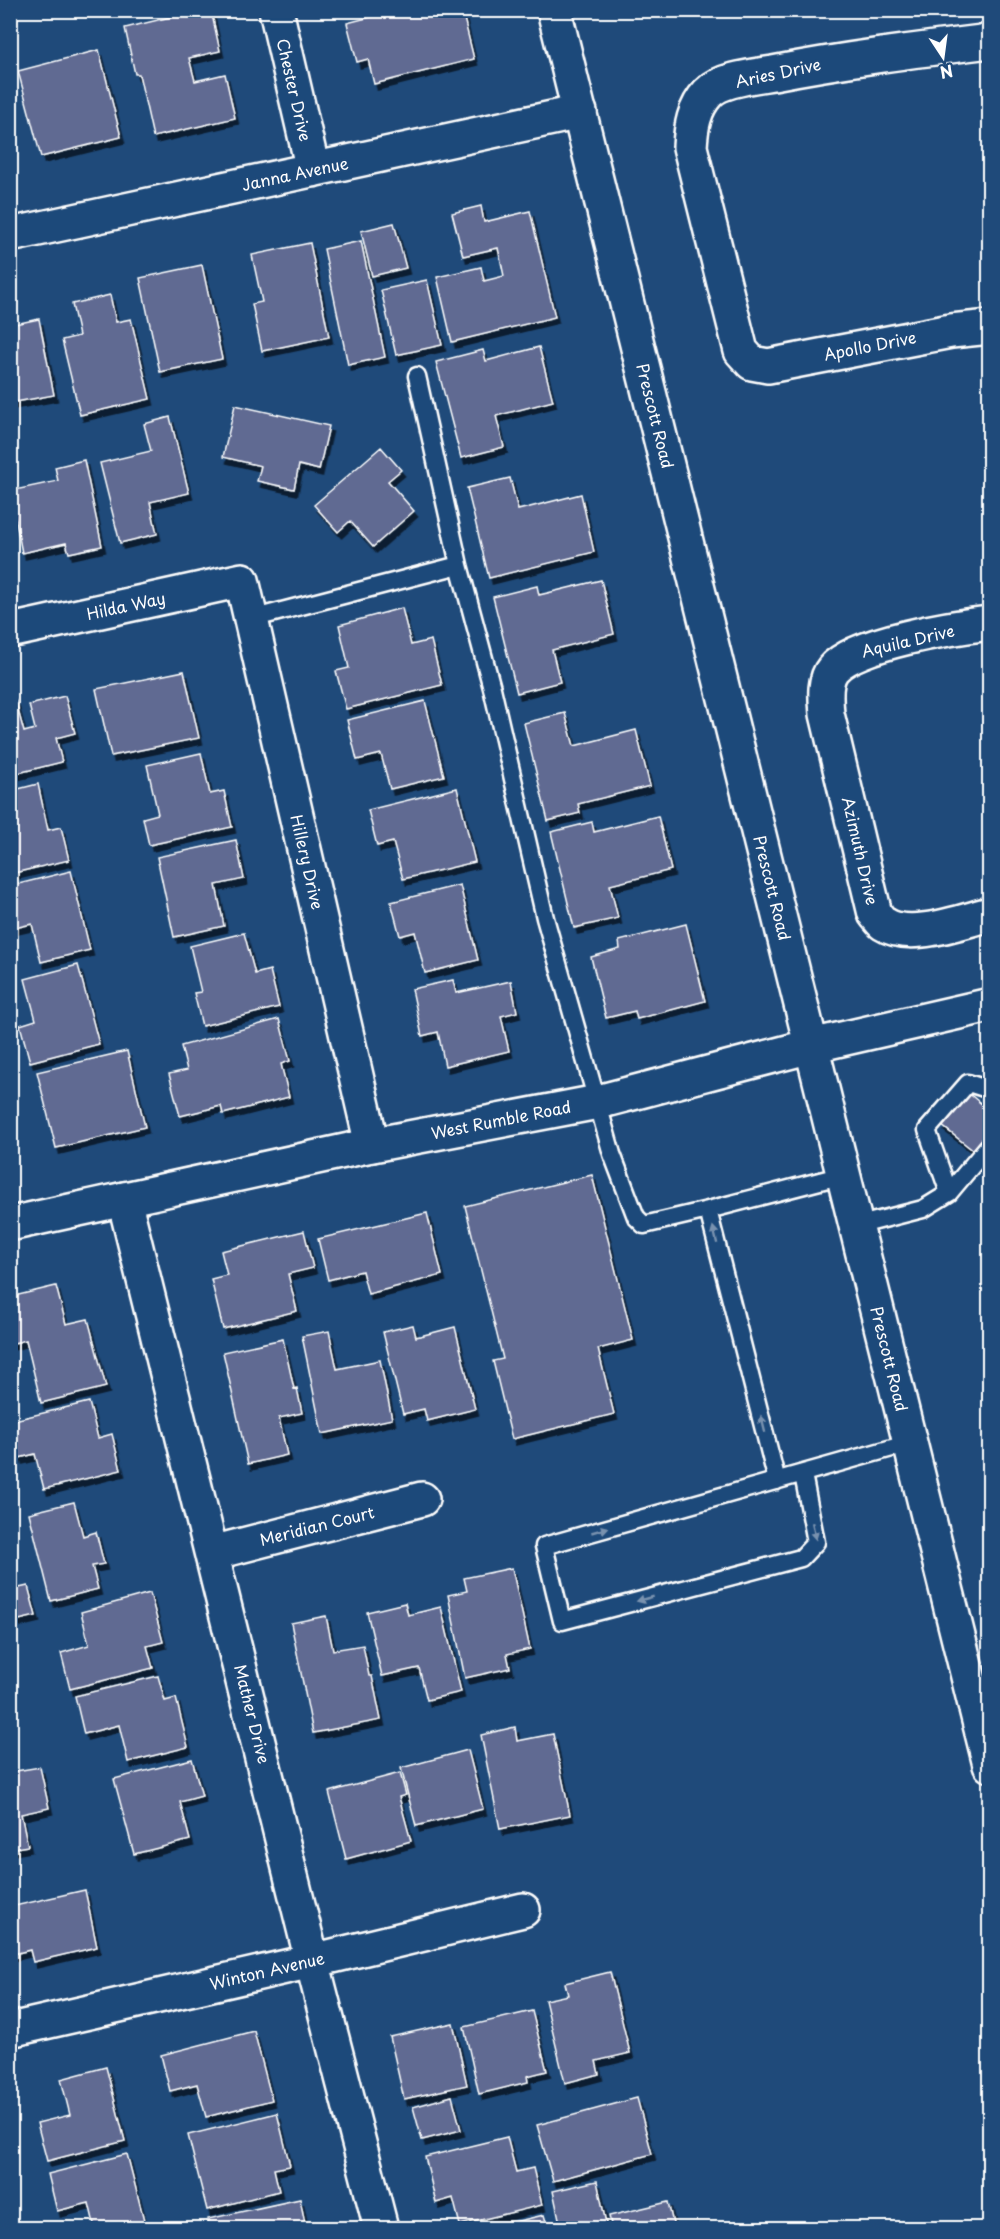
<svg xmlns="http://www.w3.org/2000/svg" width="1000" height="2239" viewBox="0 0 1000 2239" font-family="'Playpen Sans',sans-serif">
<defs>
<filter id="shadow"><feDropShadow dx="3.5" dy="6" stdDeviation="0" flood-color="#0009"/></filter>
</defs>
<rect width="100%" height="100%" fill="#1f4a7a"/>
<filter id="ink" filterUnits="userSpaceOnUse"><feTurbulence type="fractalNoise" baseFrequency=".0167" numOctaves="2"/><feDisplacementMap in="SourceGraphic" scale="12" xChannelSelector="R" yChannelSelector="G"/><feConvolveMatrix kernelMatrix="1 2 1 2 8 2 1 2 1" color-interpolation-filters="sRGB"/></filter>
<g filter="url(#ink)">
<path fill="#606a92" stroke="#fff" stroke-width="1.5" filter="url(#shadow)" d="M199 10H211L220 51 189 58 195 81 225 74 235 118 153 137 139 74H135L125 28Z
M398 10H462L474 59 374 84 368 59 357 62 347 23Z
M99 50 121 137 41 157 18 71Z
M481 206 484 222 530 211 555 317 452 342 437 277 481 267 484 281 504 276 498 248 463 256 452 213Z
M394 223 406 268 372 276 361 231Z
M361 241 385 357 348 365 324 249Z
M310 243 329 337 262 351 252 304 262 302 252 255Z
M202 265 222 359 160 372 140 278Z
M427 280 442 345 396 355 381 290Z
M110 295 116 322 131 319 150 399 80 415 62 340 79 336 72 304Z
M39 319 54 395 10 403V325Z
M539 347 553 401 496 416 504 447 461 458 436 362 483 350 486 361Z
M235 405 329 426 319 470 299 465 294 489 257 481 261 466 223 457Z
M170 417 189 493 150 502 157 534 120 543 100 463 151 451 144 424Z
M381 447 401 470 388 481 414 511 373 547 350 521 338 532 314 505Z
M84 460 102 546 69 553 66 543 22 553 10 491 58 481 55 467Z
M510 478 518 510 581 494 594 552 489 578 467 488Z
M601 580 614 634 552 650 560 682 517 693 493 597 537 586 539 595Z
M402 608 411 645 431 640 442 685 346 709 336 671 349 668 339 625Z
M184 671 199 738 111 756 96 689Z
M65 696 75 733 56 738 62 762 10 775V700L15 699 24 732 35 729 29 705Z
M425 701 444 776 390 789 381 754 357 760 347 720Z
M565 713 574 746 636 730 650 786 578 804 580 813 548 821 524 723Z
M201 753 210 794 224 791 232 827 149 845 143 818 158 814 147 765Z
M38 784 48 830 61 827 69 860 10 874V791Z
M457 788 475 862 403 879 393 842 377 846 368 810Z
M658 816 671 870 610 885 618 918 574 928 551 832 592 822 594 832Z
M236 840 244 879 216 885 224 926 174 937 157 857Z
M71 871 90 950 41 962 32 924 10 929V886Z
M460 885 478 960 425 973 415 932 400 936 391 902Z
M686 924 705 1001 637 1019 635 1011 606 1018 591 957 620 949 619 941Z
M244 933 255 974 270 970 279 1007 202 1026 194 993 201 992 190 946Z
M78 965 99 1044 30 1062 20 1025 36 1020 25 979Z
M453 980 456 993 511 981 517 1012 501 1016 509 1051 445 1066 438 1032 422 1036 412 989Z
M279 1019 290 1061 281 1064 289 1097 223 1114 221 1106 180 1116 169 1074 187 1070 181 1046Z
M127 1051 145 1127 56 1148 37 1072Z
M967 1092 990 1111V1132L974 1151 941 1125Z
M592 1175 633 1340 598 1349 614 1414 512 1439 493 1361 503 1359 465 1206Z
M427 1213 442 1275 368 1294 362 1271 328 1280 318 1239Z
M304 1231 313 1268 288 1274 297 1311 223 1329 211 1279 227 1275 221 1251Z
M56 1286 66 1324 88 1319 106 1387 41 1403 26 1340 10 1344V1297Z
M413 1325 416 1337 455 1327 475 1409 427 1421 424 1409 403 1414 383 1332Z
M329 1331 337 1369 380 1360 392 1419 322 1434 302 1336Z
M283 1339 294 1389 297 1388 302 1413 279 1418 287 1455 248 1464 223 1352Z
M89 1402 98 1438 112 1434 121 1470 44 1489 35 1454 19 1458 10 1421Z
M74 1502 83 1536 96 1532 104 1564 92 1566 98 1589 51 1601 29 1513Z
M512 1568 530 1649 507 1654 510 1668 465 1678 448 1595 467 1591 464 1578Z
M28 1586 36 1616 10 1622V1590Z
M150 1593 163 1642 147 1646 153 1668 70 1689 61 1653 89 1645 81 1612Z
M405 1603 408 1615 441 1607 461 1692 427 1700 419 1668 382 1676 367 1612Z
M326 1616 333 1650 363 1645 369 1676H372L381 1720 313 1733 291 1623Z
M158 1676 165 1701 176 1698 188 1747 128 1762 119 1725 84 1734 75 1696Z
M515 1727 517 1741 553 1734 570 1815 500 1829 481 1735Z
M468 1750 483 1809 416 1826 401 1768Z
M192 1759 202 1796 180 1802 190 1840 134 1854 114 1779Z
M40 1767 49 1808 21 1814 28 1846 10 1849V1772Z
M400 1773 406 1795 399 1797 411 1841 346 1859 329 1792Z
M85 1890 97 1947 33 1962 30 1950 10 1955V1907Z
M610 1972 630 2053 596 2061 599 2074 565 2083 545 2000 568 1995 565 1983Z
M532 2011 547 2071 527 2076 528 2082 479 2094 464 2027Z
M453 2023 467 2085 404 2099 390 2037Z
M254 2031 272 2100 206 2117 197 2084 170 2091 161 2055Z
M106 2067 125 2141 47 2161 37 2123 70 2115 61 2079Z
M452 2096 461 2130 422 2140 413 2107Z
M637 2098 652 2154 553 2181 537 2125Z
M277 2113 290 2166 274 2169 279 2191 207 2210 188 2135Z
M507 2137 516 2172 533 2168 542 2205 460 2225 453 2198 436 2203 425 2157Z
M127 2154 146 2228H95L89 2203 57 2211 48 2174Z
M597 2181 607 2228H561L553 2191Z
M300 2199 306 2228H210L208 2219Z
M668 2202 674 2228H612L609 2216Z
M544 2215 548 2228H489Z"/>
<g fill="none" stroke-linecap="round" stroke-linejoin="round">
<g stroke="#fff" stroke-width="21">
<path id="lane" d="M417 376 459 565
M251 619 459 565 492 688 545 918 612 1154 636 1217 644 1225 708 1210
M949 1193 927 1130 968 1083 990 1090
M856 1226 923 1209 949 1193 990 1144
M803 1474 816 1542 801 1558 562 1621 544 1546 910 1443
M777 1481 708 1210 843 1175"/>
</g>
<g stroke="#fff" stroke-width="38">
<path id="street" d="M276 10 313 170
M990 41C917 50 845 59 773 73 755 76 721 79 708 93 694 108 691 127 690 147L741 351 752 363 768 366 951 331 990 327
M10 235 580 112
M990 623C954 627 854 643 833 669 823 681 826 700 827 714L875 914C878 917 881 922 884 924 910 941 962 921 990 914
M10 631 242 580 372 1145
M124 1199 312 1961 381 2228
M212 1553 422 1499
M10 2030 312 1961 523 1910"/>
</g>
<g stroke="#fff" stroke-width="38">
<path id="secondary" d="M554 10 990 1765
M10 1224 372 1145 598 1102 811 1046 990 1005"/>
</g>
<use href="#lane" stroke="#1f4a7a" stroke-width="16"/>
<use href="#street" stroke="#1f4a7a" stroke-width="33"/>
<use href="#secondary" stroke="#1f4a7a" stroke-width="33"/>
</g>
<defs><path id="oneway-solid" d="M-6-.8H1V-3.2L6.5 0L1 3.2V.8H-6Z" transform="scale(1.5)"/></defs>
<g fill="#7992af">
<use href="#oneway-solid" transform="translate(715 1235) rotate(-104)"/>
<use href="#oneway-solid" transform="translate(763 1424) rotate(-104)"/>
<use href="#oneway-solid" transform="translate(600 1530) rotate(-16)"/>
<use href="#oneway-solid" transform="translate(814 1531) rotate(78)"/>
<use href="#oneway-solid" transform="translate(645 1599) rotate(165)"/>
</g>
</g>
<g text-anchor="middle" stroke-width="4.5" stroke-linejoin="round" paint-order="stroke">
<g font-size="16" fill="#fff" stroke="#1f4a7a">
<text transform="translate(778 73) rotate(-12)" y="6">Aries Drive</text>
<text transform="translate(294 90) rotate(77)" y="6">Chester Drive</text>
<text transform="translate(295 174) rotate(-12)" y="6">Janna Avenue</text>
<text transform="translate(870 346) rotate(-11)" y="6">Apollo Drive</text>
<text transform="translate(655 416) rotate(76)" y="6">Prescott Road</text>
<text transform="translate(126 606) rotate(-12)" y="6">Hilda Way</text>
<text transform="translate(908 641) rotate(-13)" y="6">Aquila Drive</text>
<text transform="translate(860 851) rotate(77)" y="6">Azimuth Drive</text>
<text transform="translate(307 862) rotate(77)" y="6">Hillery Drive</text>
<text transform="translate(772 888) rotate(76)" y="6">Prescott Road</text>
<text transform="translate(501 1120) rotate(-11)" y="6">West Rumble Road</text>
<text transform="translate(889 1359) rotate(76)" y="6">Prescott Road</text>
<text transform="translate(317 1526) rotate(-14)" y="6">Meridian Court</text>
<text transform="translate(252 1714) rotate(76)" y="6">Mather Drive</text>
<text transform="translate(267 1971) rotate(-13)" y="6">Winton Avenue</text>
</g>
</g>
<rect width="1000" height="2239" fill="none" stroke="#1f4a7a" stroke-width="36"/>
<rect x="18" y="18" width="964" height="2203" fill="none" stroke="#fff" stroke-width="2" filter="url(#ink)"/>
<g transform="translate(943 57) rotate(167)" stroke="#1f4a7a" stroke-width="4.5" paint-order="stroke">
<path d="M0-4.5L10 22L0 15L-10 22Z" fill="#ffffff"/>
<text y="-9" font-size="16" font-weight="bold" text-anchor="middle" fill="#ffffff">N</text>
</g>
</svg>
